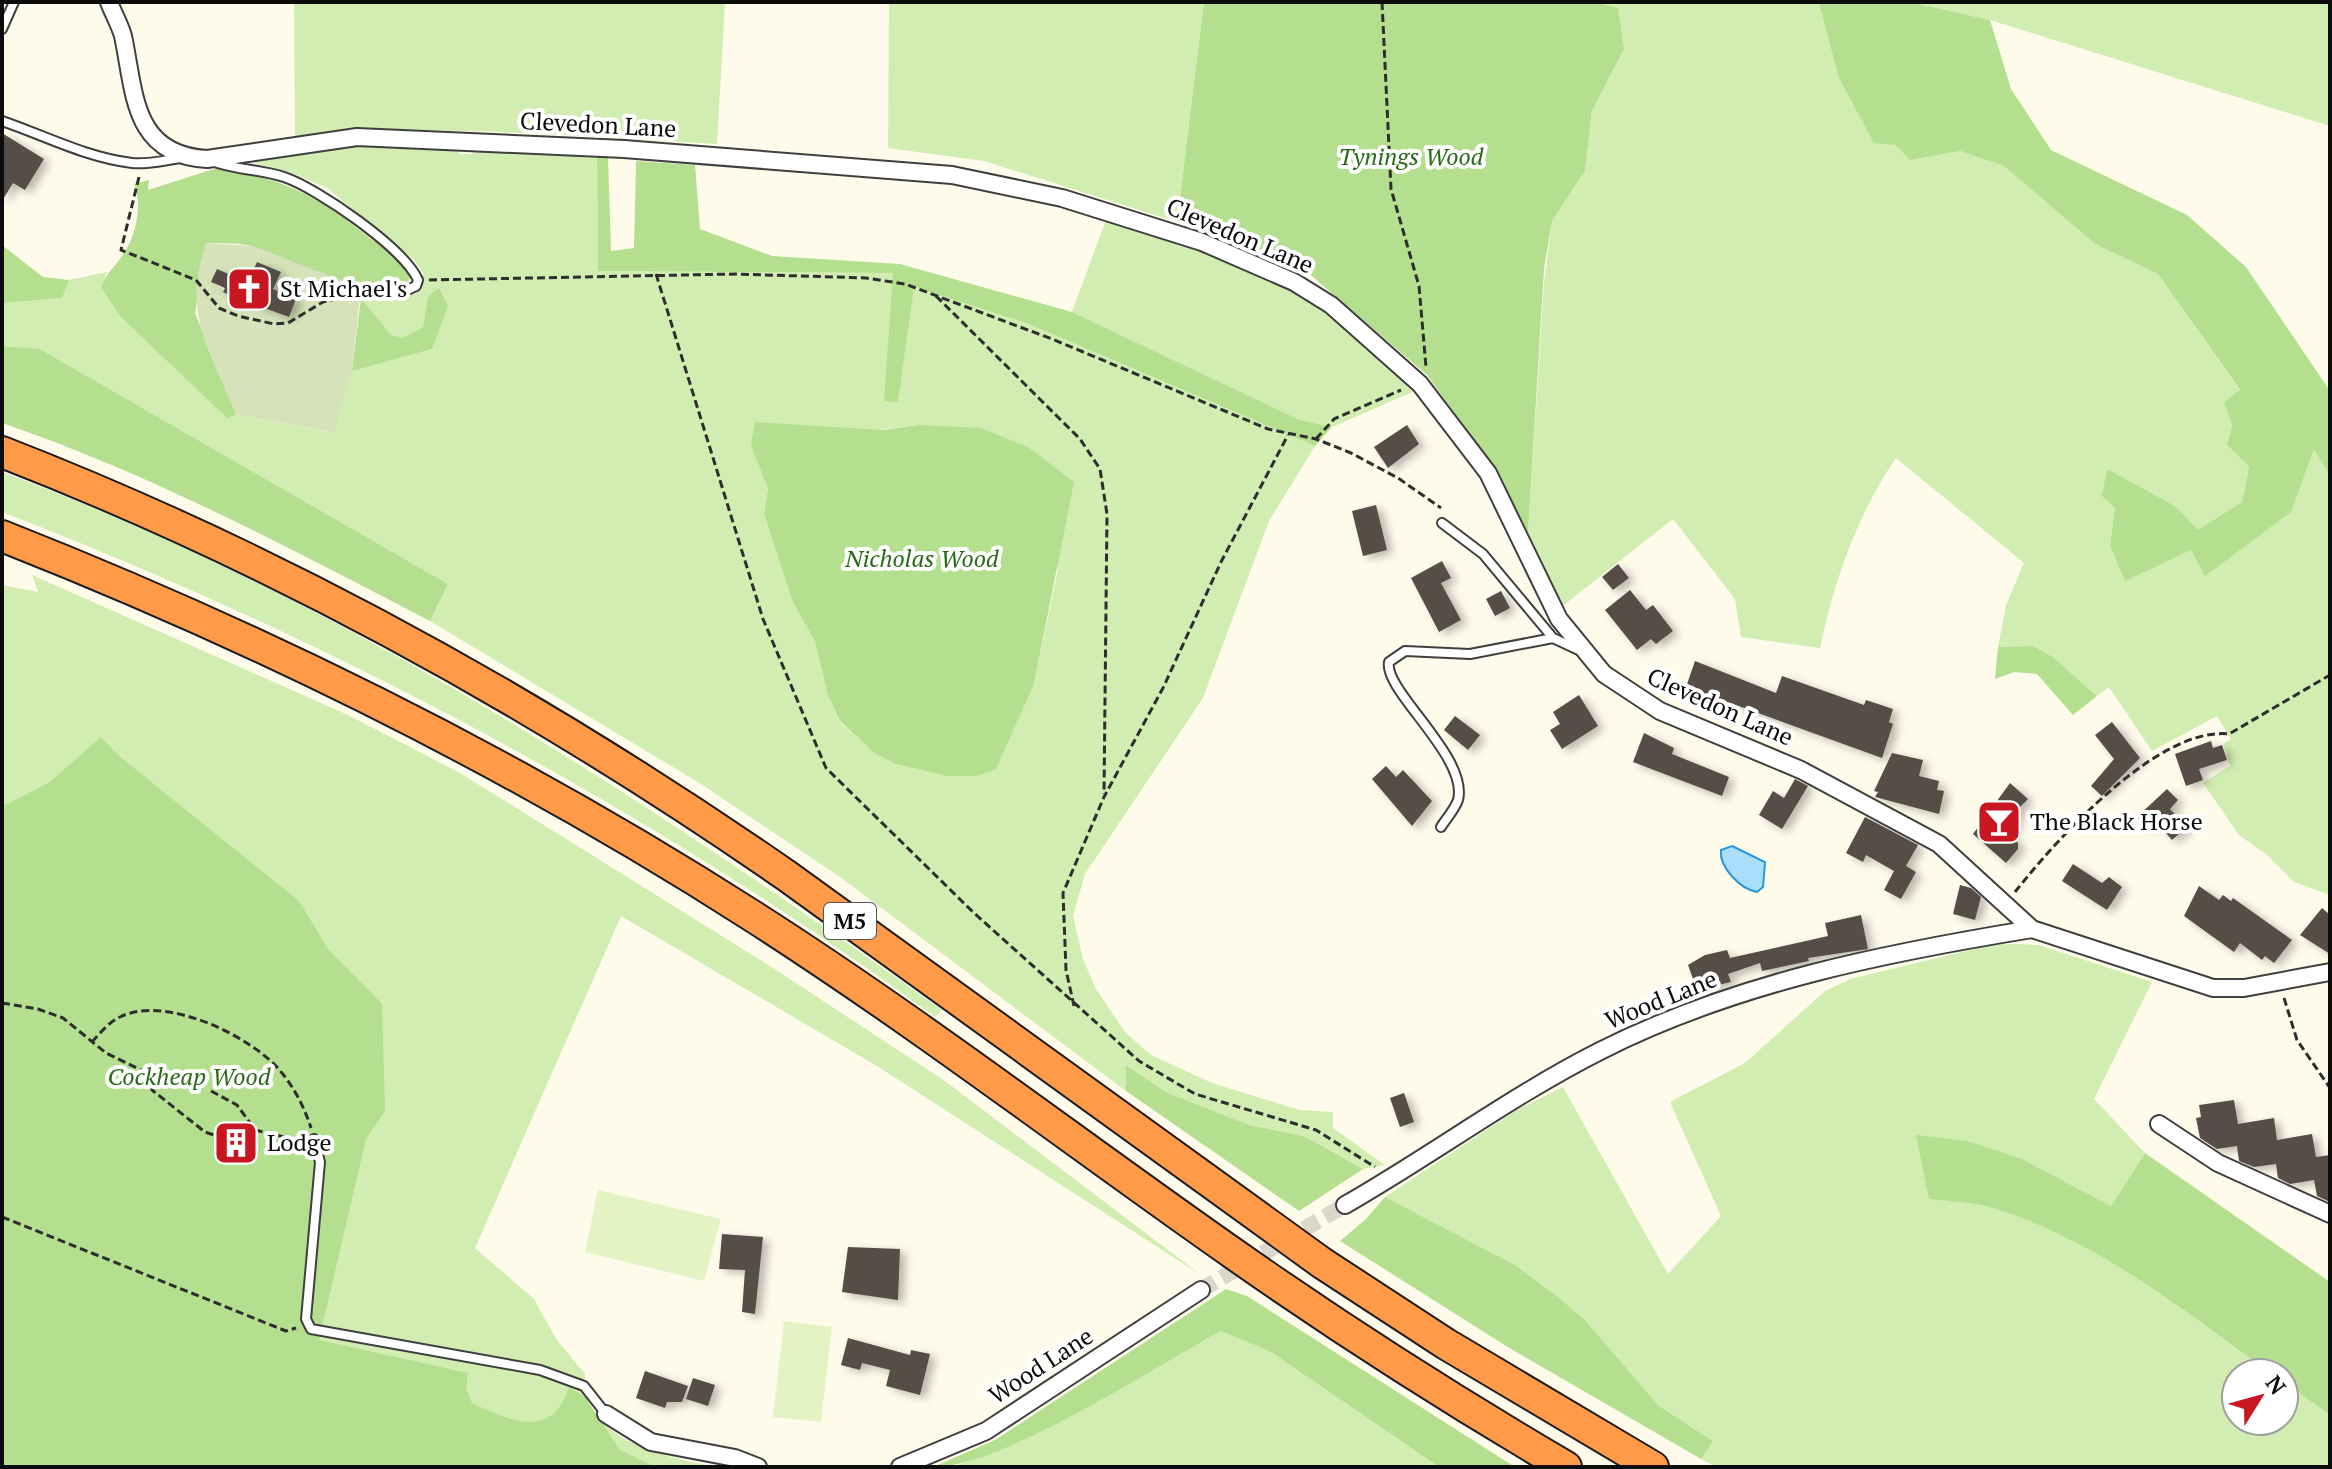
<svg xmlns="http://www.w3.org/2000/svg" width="2332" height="1469" viewBox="0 0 2332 1469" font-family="'PT Serif',serif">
<defs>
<filter id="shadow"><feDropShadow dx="6" dy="3.5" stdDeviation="4" flood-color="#0004"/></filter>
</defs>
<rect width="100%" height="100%" fill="#fffbeb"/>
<path fill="#d1edb1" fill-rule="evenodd" d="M294 2H725L717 144C577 137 435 122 295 137Z
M889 2H1204L1177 222 984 161 888 148Z
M1590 2H1833L1819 4 1895 145 1910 160 1960 151 2004 166 2095 244 2158 274 2240 391 2224 402 2232 425 2227 445 2249 467 2242 502 2197 531 2175 506 2106 469 2115 507 2110 545 2192 550 2205 575 2314 448 2330 476V895L2294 882 2267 855 2239 835 2203 783 2230 766 2223 744 2231 739 2217 716 2152 751 2109 687 2097 696 2053 657 2033 646 1998 647 2006 605 2024 563 1896 458C1857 515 1834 581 1820 648L1741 637 1735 599 1673 519 1560 608 1528 532 1544 283 1552 221 1585 171 1592 111 1624 49Z
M1905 2H2330V126L1990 20Z
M368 143 456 145 459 154H472L475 146 597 154 598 271 893 273 898 402 913 287 1026 323 1315 446 1269 521 1203 698 1085 874 1073 916 1083 959 1096 989 1125 1032 1151 1055 1212 1083 1300 1110 1333 1112V1128L1385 1165 1363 1169 1304 1136 1249 1125 1166 1092 1126 1065V1091L840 877 701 784 430 621 448 584 40 349 2 346V303L61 298 69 280 107 272 101 287 228 419 236 414 333 433 352 371 432 349 428 296 423 327 402 338 391 335 361 298 415 294 422 289 423 273 414 260 327 188 290 172 245 160ZM918 425 1058 569 1034 684 897 764 874 753 840 722 828 696 815 642 792 600 764 514 768 489 751 446Z
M1106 220C1191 244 1283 277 1353 331 1376 349 1396 371 1417 390L1332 427 1300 420 1072 312Z
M2 472C344 599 647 800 942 1010L935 1017C651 809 331 639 2 512Z
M32 575 348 715 460 773 767 964 945 1081 1201 1275 877 1066 621 916 475 1248 534 1299 556 1339 585 1374C577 1439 671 1459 719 1467H273L2 1382V585L38 592Z
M2016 944 2039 945 2152 982 2094 1099 2145 1153 2111 1206 2022 1159 1929 1198C1951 1202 1975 1202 1996 1209 2099 1242 2184 1311 2271 1373H2236V1421H2284V1382L2330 1415V1467H1717L1701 1459 1713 1441 1659 1406 1586 1321 1558 1297 1515 1265 1385 1197 1518 1109 1563 1087 1668 1274 1721 1216 1670 1102 1745 1063 1825 991 1850 979 1991 945Z
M1221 1331 1271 1352 1439 1467H953L1029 1437Z"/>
<path fill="#b4df8f" d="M1204 2H1590L1618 8 1624 49 1592 111 1585 171 1552 221 1544 269 1528 532 1492 465 1427 375 1306 271 1177 222Z
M1819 3H1913L1990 20 2011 89 2051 150 2187 215 2246 267 2330 391V476L2314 449 2291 512 2205 576 2191 550 2125 581 2110 545 2115 508 2102 496 2107 469 2175 506 2198 530 2242 502 2249 467 2227 445 2232 425 2224 402 2240 390 2158 274 2095 244 2004 166 1960 151 1910 160 1895 145 1874 143 1839 78Z
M597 154 608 157 611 251 634 248 636 161 695 165 700 229 772 256 900 264 1072 312 1300 420 1332 427 1315 446 1026 323 914 287 898 402 884 401 893 273 598 271Z
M217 168C287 180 316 195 371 239 385 250 403 261 411 277 394 314 281 255 255 247 240 242 221 244 206 243L195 313 236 414 228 419 120 316 101 287C106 273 114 268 122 256 136 237 143 205 134 184L149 180 148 190Z
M2 245 43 277 69 280 62 298 2 303Z
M439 288 448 306 432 349 352 371 361 298 391 335 402 338 423 327 428 296Z
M2 346 40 349 448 584 430 621C291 549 151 474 2 423Z
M755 422 883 430 918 425 981 428 1028 447 1074 482 1034 684 996 769 976 776H948L896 764 874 753 840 721 828 696 815 642 792 600 764 514 768 489 751 446Z
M2033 646 2053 657 2097 696 2073 715 2037 674 2014 672 1995 679 1998 647Z
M101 737 119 756 299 901 328 949 382 1004 385 1111 366 1139 319 1340 468 1373 466 1389 472 1403C511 1421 552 1441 569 1387L585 1397 620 1450 655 1467H2V803L6 805 50 782Z
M1126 1065 1166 1092 1249 1125 1304 1136 1363 1169 1299 1211 1126 1091Z
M1916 1135 1967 1141 2022 1159 2111 1206 2145 1153 2330 1282V1415L2284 1382V1373H2271C2184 1311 2099 1242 1996 1209 1975 1202 1951 1202 1929 1199Z
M1385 1197 1515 1265 1558 1297 1586 1321 1659 1406 1713 1441 1701 1459 1511 1349 1340 1241 1366 1219Z
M1226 1289 1247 1296 1515 1467H1439L1271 1352 1221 1331C1154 1367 1003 1467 933 1467L995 1440Z"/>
<path fill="#d6e3ba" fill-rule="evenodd" d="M206 243 253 246 361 288 352 371 334 433 236 414C209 348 182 315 206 243ZM257 262 280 272 273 289 296 300 288 317 244 301 240 310 228 305 231 296 212 282 217 269 231 275 234 268 251 275Z"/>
<path fill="#e4f3c4" d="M598 1190 721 1219 704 1281 585 1252Z
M784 1321 832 1327 821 1422 773 1417Z"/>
<path fill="#aadffc" stroke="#2a96da" stroke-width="2" d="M1732 846 1765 862 1763 887 1757 892C1740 889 1719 867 1721 850Z"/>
<path fill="#564d47" filter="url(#shadow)" d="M2 133 44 159 25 190 13 183 2 201Z
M257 262 281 272 273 289 296 299 289 317 231 296 223 292 225 288 211 282 217 269 231 275 234 268 251 275Z
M1407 425 1419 444 1388 468 1374 447Z
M1376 505 1387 550 1363 556 1352 511Z
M1442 561 1451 578 1441 583 1461 620 1439 632 1411 578Z
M1618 564 1629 578 1613 590 1602 577Z
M1630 590 1646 610 1653 605 1673 631 1656 644 1651 639 1637 650 1605 610Z
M1501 591 1510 608 1495 616 1486 599Z
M1695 661 1776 693 1782 676 1864 705 1866 700 1893 709 1889 722 1893 724 1882 758 1686 687Z
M1579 695 1598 726 1562 749 1550 730 1560 724 1553 712Z
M1455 716 1480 735 1468 750 1444 730Z
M2112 722 2140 758 2102 796 2091 786 2114 759 2095 735Z
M1644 733 1674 748 1672 754 1729 777 1722 796 1633 762Z
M2211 741 2213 748 2222 745 2227 760 2199 769 2203 780 2186 786 2175 754Z
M1892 753 1923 760 1919 776 1939 781 1937 790 1944 791 1939 814 1875 797 1878 792 1874 791Z
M1386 766 1396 777 1403 770 1432 801 1412 826 1372 779Z
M1795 779 1808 786 1782 829 1759 815 1773 791 1784 798Z
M2010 783 2028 799 2017 810 2020 813 2013 820 2017 824 2008 834 2018 843V849L2006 863 1973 834Z
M2167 789 2178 800 2170 809 2187 827 2172 840 2156 822 2149 829 2137 817Z
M1865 817 1918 845 1906 866 1916 872 1901 899 1884 890 1894 871 1866 855 1863 862 1846 853Z
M2073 864 2102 883 2109 877 2122 887 2107 910 2062 881Z
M1960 885 1971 888 1981 897 1975 920 1953 914Z
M2199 886 2219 900 2223 895 2231 901 2233 898 2292 940 2274 963 2265 956 2262 960 2240 943 2234 952 2184 916Z
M2322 908 2330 915V954L2300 935Z
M1861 915 1868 949 1808 958 1809 961 1762 971 1760 963 1728 974 1731 982 1697 990 1688 965 1705 955 1727 950 1730 958 1828 936 1825 923Z
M1404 1093 1414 1122 1400 1127 1390 1098Z
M2234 1100 2238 1124 2274 1118 2277 1140 2312 1134 2316 1157 2330 1155V1202L2317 1196 2314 1180 2290 1184 2278 1178 2276 1164 2254 1167 2239 1161 2237 1146 2217 1149 2200 1138 2196 1118 2201 1117 2199 1105Z
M722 1234 763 1237 755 1314 742 1312 745 1270 719 1269Z
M848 1247 900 1249 898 1300 842 1292Z
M848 1338 910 1355 911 1350 930 1354 920 1395 886 1386 890 1370 862 1363 860 1370 841 1365Z
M645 1371 688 1386 682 1402H667L665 1408 636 1398Z
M693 1378 715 1385 708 1406 686 1399Z"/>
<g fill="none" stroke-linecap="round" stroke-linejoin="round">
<path stroke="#dbd7ca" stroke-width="16" stroke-dasharray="16 8" stroke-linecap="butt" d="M1201 1290 1345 1205"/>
<g stroke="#3f3f3f" stroke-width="12">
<path id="lane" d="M2 29 14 2
M2 121C46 136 85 157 132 163 147 165 166 160 181 158
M212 161C234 170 260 169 284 177 317 188 404 248 418 280L416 286 405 291 350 293
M1442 523 1483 554 1553 638 1581 651
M1441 827C1446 819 1455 809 1458 800 1469 757 1383 690 1389 662L1405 651 1470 654 1553 638
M314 1139 320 1162 306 1319 311 1329 540 1370 584 1386 606 1414"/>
</g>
<g stroke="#3f3f3f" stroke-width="20">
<path id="street" d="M109 2C113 13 120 25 123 36 135 92 132 155 207 159L357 137 624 149 952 175 1062 198 1202 242 1294 282 1331 305 1420 384 1488 473 1559 619 1604 674 1660 711 1801 770 1939 844 2032 929 2213 988H2244L2330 972
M2159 1124 2218 1163 2330 1214
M1345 1205C1431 1156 1511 1096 1600 1051 1734 983 1885 953 2032 929
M606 1414 651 1442 735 1458 758 1467
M900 1467 986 1431 1201 1290"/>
</g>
<g stroke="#1d1d1d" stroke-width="34">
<path id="highway" d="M2 452C280 560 542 706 787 876L1322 1263 1446 1344 1653 1467
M2 536C263 639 517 765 754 917 918 1022 1074 1142 1234 1254 1342 1330 1452 1400 1566 1467"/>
</g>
<path stroke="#2e2e2e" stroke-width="3" stroke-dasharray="8 4" stroke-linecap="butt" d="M1382 2 1391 189 1419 286 1426 367
M139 177 121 250 196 280 219 308 238 316 274 324 288 323 323 302 339 298
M656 274 763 619 826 768 974 913 1139 1061 1195 1094 1316 1130 1375 1167
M429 280 736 274 866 278 905 284 1052 339 1268 429 1316 439 1351 453 1398 478 1441 508
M936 296 1080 439 1100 469 1107 514 1104 794
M1316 439 1334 419 1401 390
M2015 892C2056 840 2158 726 2229 734L2330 675
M2284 998 2297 1040 2330 1088
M2 1003 38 1009 63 1018 106 1053 151 1075 152 1090 205 1132 217 1136
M1074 1006 1066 970 1063 893 1104 797 1163 688 1221 562 1288 435
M92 1042C100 1033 109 1022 120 1017 165 994 254 1037 282 1073 295 1089 305 1109 311 1128
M151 1075 165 1072 182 1079
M211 1091 237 1105 255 1130 301 1141
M2 1217 286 1331 296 1328"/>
<use href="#lane" stroke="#fff" stroke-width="8"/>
<use href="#street" stroke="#fff" stroke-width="16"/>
<use href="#highway" stroke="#ff9a49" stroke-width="30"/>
</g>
<defs>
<g id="church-square" transform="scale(2.3)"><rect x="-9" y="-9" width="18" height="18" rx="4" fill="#c91722" stroke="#fff"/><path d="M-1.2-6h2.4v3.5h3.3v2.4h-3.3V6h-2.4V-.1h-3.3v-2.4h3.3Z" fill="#fff"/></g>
<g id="bar-square" transform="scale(2.3)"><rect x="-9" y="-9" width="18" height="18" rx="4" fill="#c91722" stroke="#fff"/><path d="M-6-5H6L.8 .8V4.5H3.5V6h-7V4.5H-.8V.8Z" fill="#fff"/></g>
<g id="building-square" transform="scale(2.3)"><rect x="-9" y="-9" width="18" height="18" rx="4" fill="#c91722" stroke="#fff"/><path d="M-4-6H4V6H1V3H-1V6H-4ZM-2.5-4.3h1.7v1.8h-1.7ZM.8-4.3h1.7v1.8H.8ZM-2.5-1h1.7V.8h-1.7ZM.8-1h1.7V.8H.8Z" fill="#fff"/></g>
</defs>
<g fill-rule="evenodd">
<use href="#church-square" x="249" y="289"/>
<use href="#bar-square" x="1999" y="822"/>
<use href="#building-square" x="236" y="1143"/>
</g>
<g text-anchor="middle" stroke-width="8" stroke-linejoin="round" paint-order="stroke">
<rect fill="#fff" stroke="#555" stroke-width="2" x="824" y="903" width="52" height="36" rx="6"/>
<g font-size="22" font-weight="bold" fill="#0c0c0c">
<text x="850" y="929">M5</text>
</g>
<g font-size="24" fill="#0c0c0c" stroke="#fff">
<text transform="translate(598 125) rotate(3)" y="8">Clevedon Lane</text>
<text transform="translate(1240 236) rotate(23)" y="8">Clevedon Lane</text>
<text transform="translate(1720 707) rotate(24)" y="8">Clevedon Lane</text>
<text transform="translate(1661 1000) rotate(-22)" y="8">Wood Lane</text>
<text transform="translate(1041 1366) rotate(-33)" y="8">Wood Lane</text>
</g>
<g font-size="24" font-style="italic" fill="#296a17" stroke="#fff">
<text x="1411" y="165">Tynings Wood</text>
<text x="922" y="567">Nicholas Wood</text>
<text x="189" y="1085">Cockheap Wood</text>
</g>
<g font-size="24" fill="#0c0c0c" stroke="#fff" text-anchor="start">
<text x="280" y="297">St Michael's</text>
<text x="2030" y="830">The Black Horse</text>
<text x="267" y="1151">Lodge</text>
</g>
</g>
<rect width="2332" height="1469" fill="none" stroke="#0c0c0c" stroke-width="8"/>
<g transform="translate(2260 1397) rotate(53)"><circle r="38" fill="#ffffff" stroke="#9e9e9e" stroke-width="2"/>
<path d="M0-6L14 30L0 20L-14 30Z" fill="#c91722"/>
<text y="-12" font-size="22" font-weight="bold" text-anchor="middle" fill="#0c0c0c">N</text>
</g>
</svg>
